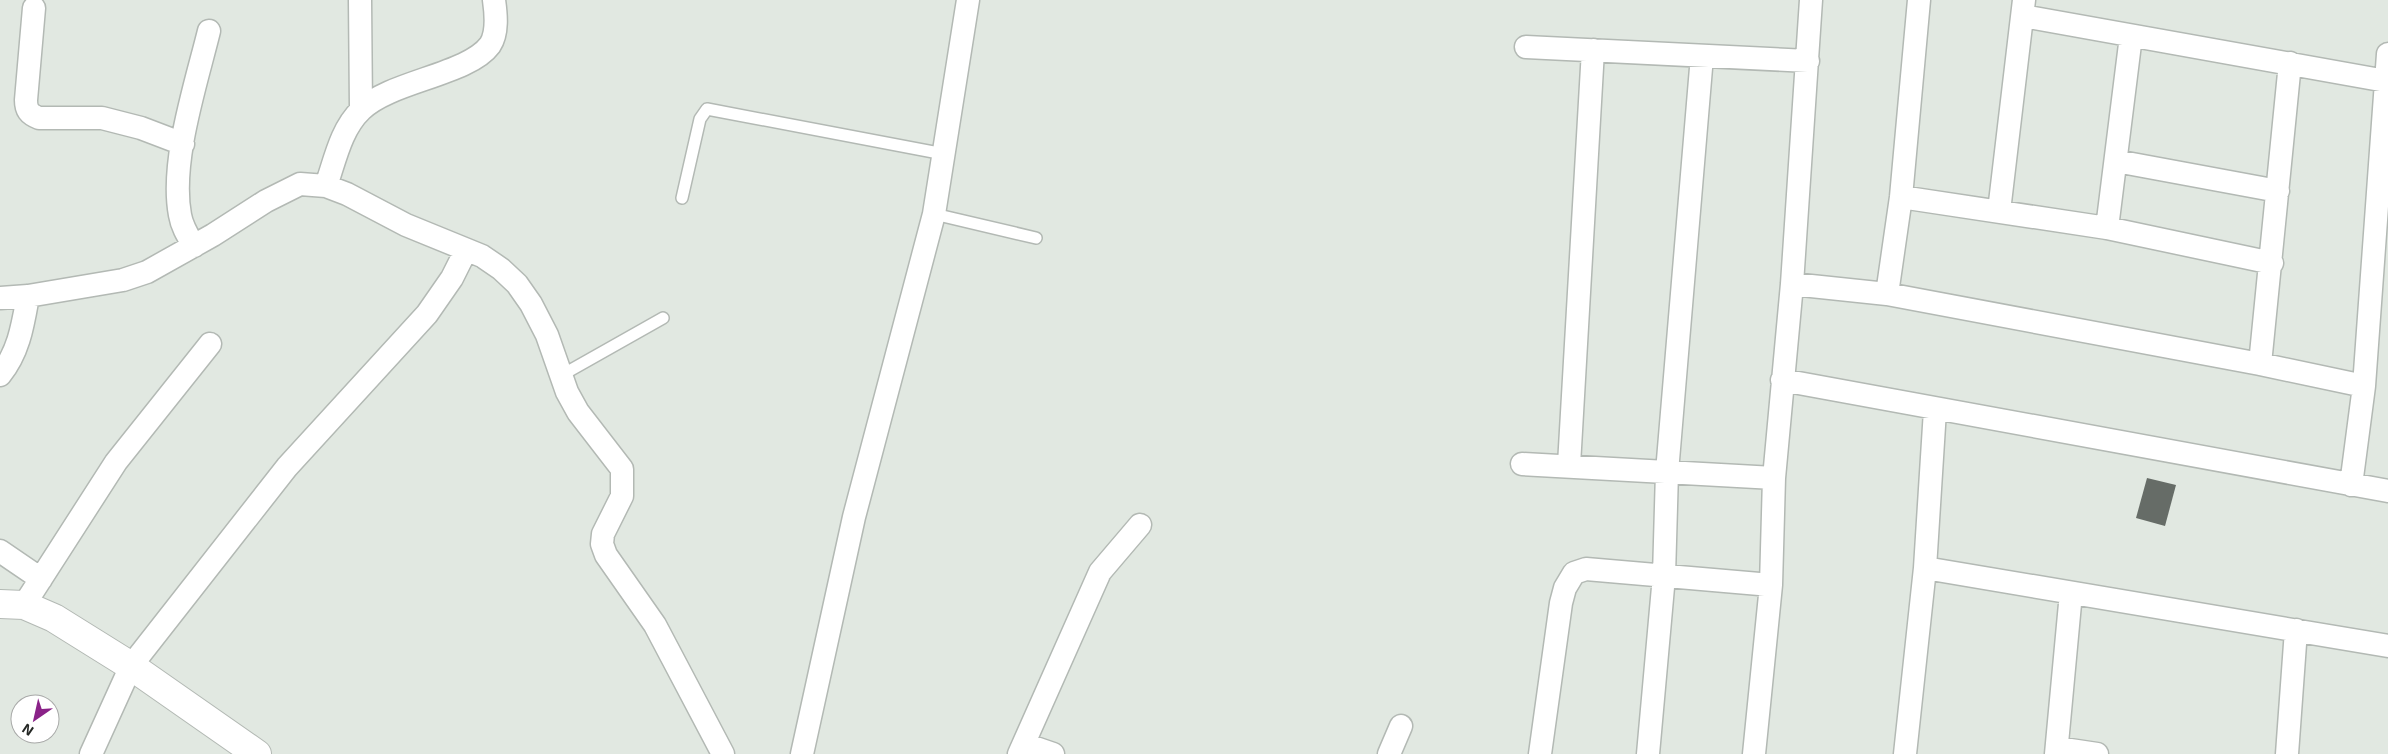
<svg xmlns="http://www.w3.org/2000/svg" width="2388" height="754" viewBox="0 0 2388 754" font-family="'Exo 2',sans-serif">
<rect width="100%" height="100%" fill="#e1e8e1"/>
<path fill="#666c67" d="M2147 478 2176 485 2165 526 2136 518Z"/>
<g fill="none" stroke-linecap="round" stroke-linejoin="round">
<g stroke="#b3b9b4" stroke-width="14">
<path id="lane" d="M682 198 700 119 707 109 944 154
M934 214 1036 238
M562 375 663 318"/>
</g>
<g stroke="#b3b9b4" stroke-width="25">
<path id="street" d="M360 0 361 109
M34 8 26 100C26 110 29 114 39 118H102L141 128 183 144
M2023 16 2386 81
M1526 47 1808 61
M2116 161 2278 191
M326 186C335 160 341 129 361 110 390 81 468 75 490 45 498 33 496 14 494 0
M1901 197 2107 228 2272 263
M1999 211 2024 0
M2107 228 2131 36
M194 246C188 236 182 227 180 215 170 162 196 84 209 31
M1792 284 1887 294 2260 364 2364 386
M1887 294 1901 197 1919 0
M0 298 28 296 123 280 147 272 213 235 266 201 300 184 326 186 347 194 406 225 482 256 501 269 517 284 531 304 547 335 567 392 578 412 622 469V496L603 534 602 544 606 555 655 625 723 754
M2260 364 2290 63
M0 375C19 352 23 324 28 296
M1782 380 2388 491
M1522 464 1774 478
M1569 465 1593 50
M2351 485 2364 386 2388 54
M0 551 41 579
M1925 568 2388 646
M24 605 116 462 210 344
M1024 744 1053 754
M2057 748 2097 754
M91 754 131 666 287 467 427 314 452 278 466 250
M802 754 854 517 934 214 968 0
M1019 754 1100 572 1140 525
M1389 754 1401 726
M1540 754 1561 603 1565 588 1574 573 1586 569 1771 585
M1648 754 1664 576 1667 472 1702 56
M1754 754 1771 585 1774 478 1792 284 1811 0
M1905 754 1925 568 1935 410
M2056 754 2071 593
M2287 754 2296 630"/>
</g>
<g stroke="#b3b9b4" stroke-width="30">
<path id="secondary" d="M0 604 24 605 54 618 131 666 257 754"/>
</g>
<use href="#lane" stroke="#fff" stroke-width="11"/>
<use href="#street" stroke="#fff" stroke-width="22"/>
<use href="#secondary" stroke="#fff" stroke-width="28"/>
</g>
<g transform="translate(35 719) rotate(214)"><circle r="24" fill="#ffffff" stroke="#a8a9a8"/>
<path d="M0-4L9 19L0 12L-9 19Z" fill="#8a2288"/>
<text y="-8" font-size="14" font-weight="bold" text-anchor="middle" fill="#252825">N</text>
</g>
</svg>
